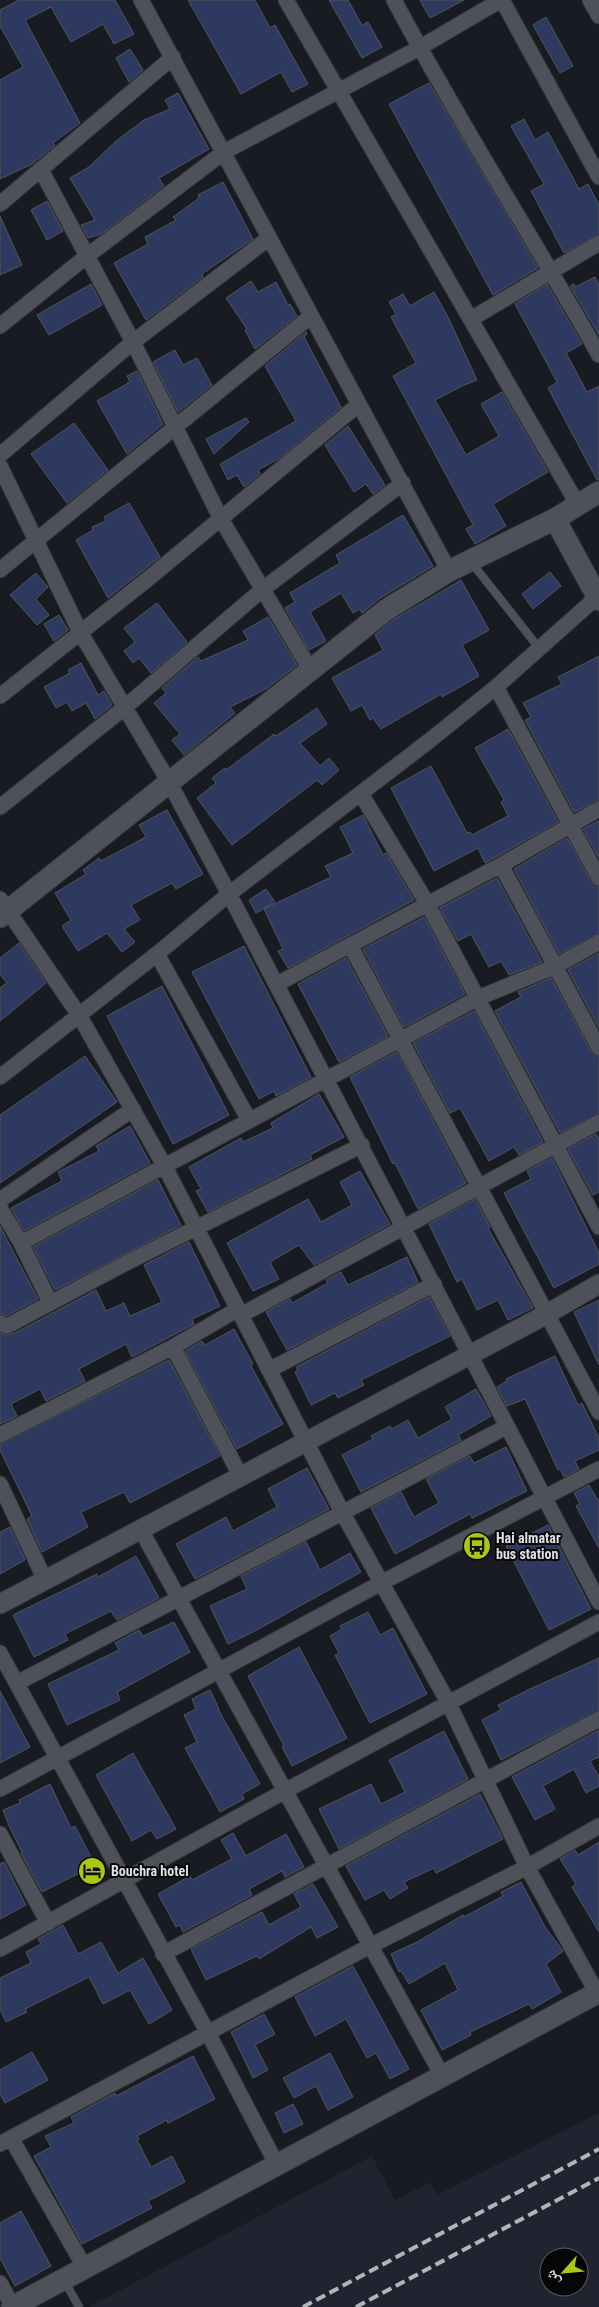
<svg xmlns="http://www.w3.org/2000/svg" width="599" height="2307" viewBox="0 0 599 2307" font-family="'Roboto Condensed','Noto Naskh Arabic',sans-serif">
<rect width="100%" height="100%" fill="#191b22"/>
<path fill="#1f2430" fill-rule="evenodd" d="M599 2113V2307H89L372 2156 395 2200 431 2182 437 2195ZM549 2257H579V2287H549Z"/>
<path fill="#2d395e" stroke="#52555d" d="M19 0H115L134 34 114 44 103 24 71 42 51 7 25 20 80 123 53 143 55 145 32 164 0 179V80L23 67 0 26V10Z
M188 0H255L270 28 275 25 308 84 292 92 281 72 241 94Z
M329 0H348L362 25 368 22 382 47 362 58Z
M420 0H464L430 18Z
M546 17 573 66 560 73 533 25Z
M130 49 143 70 129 82 116 58Z
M429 83 538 268 493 295 389 104Z
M178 93 209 149 159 178 164 186 101 234 88 238 81 225 95 220 70 178 89 167 116 141 144 120 170 109 165 100Z
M524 119 535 140 548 132 579 189 588 184 599 205V234L564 253 531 191 544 184 511 126Z
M223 182 253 239 202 274 203 277 146 320 114 263 148 244 145 237 176 220 173 217 199 198 198 195Z
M47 201 63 231 47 240 31 210Z
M0 216 22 265 0 275Z
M595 277 599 285V335L570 286 574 284 575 287Z
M251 281 258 292 276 282 288 305 290 304 297 316 255 349 245 330 247 329 226 298Z
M91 284 102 305 49 335 37 315Z
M547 284 582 344 566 353 587 392 599 386V480H597L548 388 557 382 515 304Z
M434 292 448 317 477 380 462 386 435 400 466 455 499 436 481 404 502 392 548 472 493 504 506 526 475 544 466 529 473 525 393 376 416 363 391 317 396 314 389 302 403 294 410 306Z
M306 332 307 334 304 337 341 407 280 458 258 470 260 474 244 487 237 475 228 480 220 464 296 421 265 366Z
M175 350 183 365 197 358 212 385 178 412 153 362Z
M137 371 163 424 127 454 97 401 130 382 127 376Z
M246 418 249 422 214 454 206 439Z
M74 423 108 470 67 503 31 454Z
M348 426 385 485 373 494 366 484 354 492 325 445Z
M129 503 160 557 108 598 76 540 93 530 92 527 106 521 104 517Z
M403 515 433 566 379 599 362 613 360 609 353 613 341 593 310 612 326 641 309 650 285 608 295 602 290 593 340 563 336 555Z
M550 572 561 586 533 609 522 594Z
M36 573 48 587 36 599 49 615 37 625 10 595Z
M461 580 489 630 462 645 479 676 442 697 441 694 381 729 373 718 370 720 362 705 351 711 332 678 383 650 375 635 393 620Z
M157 603 187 642 151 673 139 658 133 663 124 651 135 642 124 628Z
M59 615 68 630 54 641 44 624Z
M268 617 297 665 266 689 230 707 235 713 184 755 172 740 180 734 154 703 166 693 162 688 198 657 201 661 248 640 243 631Z
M599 656V800L574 812 525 720 531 717 523 703 562 684 558 677Z
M81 663 98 695 104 691 112 705 95 719 86 703 72 711 67 702 56 708 44 687 70 673 68 670Z
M317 708 327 724 300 743 320 766 329 758 339 770 322 785 317 780 232 845 197 798 216 783 212 778 225 768 226 770 274 734 276 736Z
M508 729 558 822 485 863 478 848 434 871 391 788 431 766 467 833 470 832 472 835 508 816 501 802 504 800 475 748Z
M167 810 203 874 176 889 172 883 131 905 140 920 124 929 135 942 122 952 107 933 78 951 62 926 71 920 55 893 86 874 83 870 99 858 101 861 146 837 139 825Z
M363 815 383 855 386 853 414 900 288 968 278 951 283 949 264 909 331 877 325 866 353 853 340 827Z
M598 821 599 823V858L583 829Z
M567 838 591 882 599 887V933L559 954 514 869Z
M497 878 542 962 509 975 501 961 489 967 471 934 458 941 440 908Z
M266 889 275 902 256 913 249 900Z
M424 917 465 994 404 1027 363 949Z
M19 943 46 983 0 1021V988L7 983 0 974V958Z
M244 946 311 1077 276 1096 274 1091 259 1099 192 972Z
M599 953V1028L568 970Z
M346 958 388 1036 339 1062 298 984Z
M551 978 591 1052 599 1057V1113L560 1133 495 1011 521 997 518 992Z
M162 986 229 1115 173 1144 107 1016Z
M474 1011 543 1142 519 1155 514 1147 489 1161 460 1108 450 1113 413 1043Z
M397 1052 466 1183 418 1209 395 1163 393 1164 350 1077Z
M85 1056 117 1102 0 1183V1115Z
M319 1094 344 1137 310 1155 312 1159 208 1212 196 1191 201 1189 189 1167 241 1138 243 1142 273 1128 271 1123Z
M130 1126 150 1163 24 1231 11 1208 62 1181 58 1172 99 1151 96 1146Z
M596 1134 599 1139V1192L593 1195 568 1149Z
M552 1158 599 1253V1264L554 1288 504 1193 531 1179 527 1171Z
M360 1171 390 1224 314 1265 299 1245 270 1262 279 1279 253 1291 227 1243 308 1199 321 1222 352 1205 340 1182Z
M158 1180 181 1225 55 1290 33 1247Z
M475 1199 490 1227 488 1228 533 1308 508 1320 498 1300 477 1310 462 1279 457 1282 429 1224Z
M0 1226 38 1299 6 1316 0 1314Z
M189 1242 220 1306 192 1319 194 1324 132 1357 126 1344 79 1369 85 1381 46 1401 40 1389 11 1404 17 1416 0 1424V1333L6 1335 15 1333 96 1290 106 1311 124 1303 130 1316 162 1302 144 1265Z
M407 1257 418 1282 287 1350 266 1312 290 1299 292 1303 328 1283 326 1280 341 1272 348 1285Z
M429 1297 450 1336 361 1380 364 1385 338 1398 335 1393 311 1405 295 1372 298 1371 296 1367Z
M599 1300V1365L574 1312Z
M234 1329 253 1364 251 1366 283 1424 237 1449 185 1351 202 1341 205 1345Z
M555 1356 578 1405 582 1403 599 1438V1450L575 1461 579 1469 564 1477 560 1469 558 1470 525 1399 507 1406 497 1387 507 1381 506 1379Z
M169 1360 220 1456 130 1503 124 1492 81 1512 88 1527 42 1552 27 1519 32 1516 0 1450V1444Z
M476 1389 491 1416 458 1435 461 1440 361 1492 342 1455 373 1439 371 1436 390 1426 392 1429 408 1420 418 1438 452 1419 445 1407Z
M506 1447 527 1491 472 1518 470 1514 395 1554 371 1508 401 1492 414 1517 439 1503 426 1479 470 1456 474 1463Z
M307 1468 329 1509 195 1579 176 1544 226 1517 233 1531 277 1507 268 1489Z
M589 1485 599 1502V1548L576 1506 580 1504 574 1493Z
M548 1525 591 1609 549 1630 506 1546Z
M10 1527 25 1560 0 1574V1532Z
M306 1542 320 1570 350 1553 361 1572 255 1631 228 1644 210 1606 247 1589 241 1576Z
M136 1556 159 1598 117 1620 111 1611 65 1634 68 1640 34 1657 13 1615 97 1574 98 1577Z
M368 1612 380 1635 393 1628 427 1694 370 1723 335 1655 339 1653 330 1636 342 1629 340 1626Z
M174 1622 190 1652 117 1692 120 1700 67 1725 48 1684 119 1650 115 1643 139 1630 143 1636Z
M299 1647 347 1738 292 1766 282 1747 284 1746 248 1676Z
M599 1658V1710L501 1760 482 1720 501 1710 498 1705 532 1688Z
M210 1690 219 1709H218L260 1784 242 1794 244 1799 220 1812 185 1748 197 1742 184 1715 196 1709 192 1699Z
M0 1691 30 1747 0 1763Z
M599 1730V1757L590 1761 599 1777V1786L586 1793 574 1769 543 1786 555 1809 535 1820 512 1777Z
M444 1731 468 1779 339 1849 319 1809 371 1784 381 1804 405 1792 389 1760Z
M133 1753 176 1829 157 1839 151 1830 132 1841 96 1775Z
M50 1784 71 1828 75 1826 95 1865 42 1892 21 1853 22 1852 9 1826 3 1810 20 1803 19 1800Z
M480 1794 503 1839 436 1873 434 1868 404 1882 408 1888 390 1899 384 1890 365 1900 346 1866Z
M233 1833 246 1856 286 1834 304 1867 285 1877 282 1871 249 1889 252 1895 183 1932 180 1925 176 1927 158 1894 190 1876 192 1880 232 1859 221 1840Z
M599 1842V1932L572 1887 576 1884 560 1859 575 1850 578 1855Z
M4 1862 26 1905 0 1919V1864Z
M521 1882 545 1927 563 1951 546 1964 561 1992 532 2009 529 2004 470 2032 471 2035 442 2050 421 2010 458 1990 445 1963 409 1984 401 1971 399 1972 391 1954 417 1942 463 1915 464 1917 503 1896 501 1892Z
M313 1884 338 1927 317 1938 311 1927 259 1959 257 1956 206 1980 191 1949 262 1912 269 1925 301 1907 294 1894Z
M63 1925 78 1954 101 1942 118 1973 143 1958 172 2010 149 2024 130 1990 103 2004 89 1977 25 2009 27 2012 6 2022 0 2009V1978L31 1963 26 1952 41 1944 38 1939Z
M353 1966 409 2069 390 2079 376 2053 367 2058 346 2019 315 2036 295 1997Z
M264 2014 275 2034 255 2045 268 2070 253 2078 231 2032Z
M32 2052 48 2080 5 2103 0 2094V2070Z
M330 2053 353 2097 328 2110 316 2086 294 2098 283 2078Z
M193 2056 215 2099 168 2123 167 2120 137 2136 139 2139 137 2140 151 2167 172 2156 185 2182 148 2201 152 2208 82 2244 34 2156 51 2147 45 2136 74 2123 71 2117 115 2093 116 2096Z
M293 2104 303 2124 284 2133 275 2113Z
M21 2211 51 2266 15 2286 0 2258V2223Z"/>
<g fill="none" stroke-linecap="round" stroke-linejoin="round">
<g stroke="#35363b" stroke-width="9">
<path id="service" d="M471 562 539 648
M64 2280 79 2307"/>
</g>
<g stroke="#35363b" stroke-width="17">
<path id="minor" d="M141 0 449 571
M286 0 578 505
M394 0C458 121 532 236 599 355
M502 0 599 177
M590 0 599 16
M41 170 133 342 221 519 310 669
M0 204 173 57
M471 319 599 243
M0 326 87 256 224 152 419 48 501 0
M0 455 133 342 269 238
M0 466 80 632 169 782 229 894 599 1602
M0 570 311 316
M496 687 599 878
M0 696 149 578 359 404
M361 794 427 903 599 1227
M0 807 124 708 263 589 403 483
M501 865 599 1048
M0 899 79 1015 164 1165 342 1512 448 1702 527 1867 597 1993
M350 945 599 1412
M157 954 249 1120
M277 984 501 865 599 809
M0 1077 157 954 229 894 429 741 496 687 597 597
M0 1200 133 1109
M0 1208 21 1243 50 1302
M21 1243 478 998 556 966 599 942
M241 1315 599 1122
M0 1323 6 1326 11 1324 124 1264 362 1145
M173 1347 241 1477
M269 1370 434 1284
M0 1435 173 1347 238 1309
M0 1484 45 1580
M141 1530 443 2077
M0 1653 208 2033 277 2165
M17 1683 506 1427
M0 1789 381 1583 599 1469
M0 1834 48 1923
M0 1949 285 1791 599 1622
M163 1954 599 1719
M11 2138 85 2268
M0 2144 370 1946 527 1867 599 1826
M0 2283 13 2307"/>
</g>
<g stroke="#35363b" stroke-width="21">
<path id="tertiary" d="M0 1604 547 1314 599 1284"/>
</g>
<g stroke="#35363b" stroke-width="23">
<path id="secondary" d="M555 519 599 600
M0 917 386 610 449 571 555 519 599 492
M12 2307 599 1992"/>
</g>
<use href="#service" stroke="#4e5159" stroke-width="8"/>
<use href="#minor" stroke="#4e5159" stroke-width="15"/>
<use href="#tertiary" stroke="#4e5159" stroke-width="19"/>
<use href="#secondary" stroke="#4e5159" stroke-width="21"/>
<path stroke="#b3b4b9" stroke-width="4" stroke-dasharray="10 5" stroke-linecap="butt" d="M303 2307 599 2149
M356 2307 599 2178"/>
</g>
<defs>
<g id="bus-disc" transform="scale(1.4375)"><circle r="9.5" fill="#acc612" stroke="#060609"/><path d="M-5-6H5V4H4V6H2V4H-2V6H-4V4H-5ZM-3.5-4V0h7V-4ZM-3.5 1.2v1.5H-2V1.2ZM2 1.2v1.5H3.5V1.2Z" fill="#111"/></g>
<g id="hotel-disc" transform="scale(1.4375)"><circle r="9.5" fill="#acc612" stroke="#060609"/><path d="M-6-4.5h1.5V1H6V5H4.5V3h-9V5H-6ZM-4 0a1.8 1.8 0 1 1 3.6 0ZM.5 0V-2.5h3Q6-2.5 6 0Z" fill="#111"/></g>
</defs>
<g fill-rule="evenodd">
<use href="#bus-disc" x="477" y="1546"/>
<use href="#hotel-disc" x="92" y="1871"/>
</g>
<g text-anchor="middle" stroke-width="4" stroke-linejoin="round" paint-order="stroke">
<g font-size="14" font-weight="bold" fill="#dfe0e5" stroke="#060609" text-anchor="start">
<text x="496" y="1543">Hai almatar<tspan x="496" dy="16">bus station</tspan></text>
<text x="111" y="1876">Bouchra hotel</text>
</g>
</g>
<g transform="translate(564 2272) rotate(243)"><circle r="24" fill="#060609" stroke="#5d5d61"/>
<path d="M0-4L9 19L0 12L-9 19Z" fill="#acc612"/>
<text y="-8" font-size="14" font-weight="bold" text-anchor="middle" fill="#dfe0e5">ش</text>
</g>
</svg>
